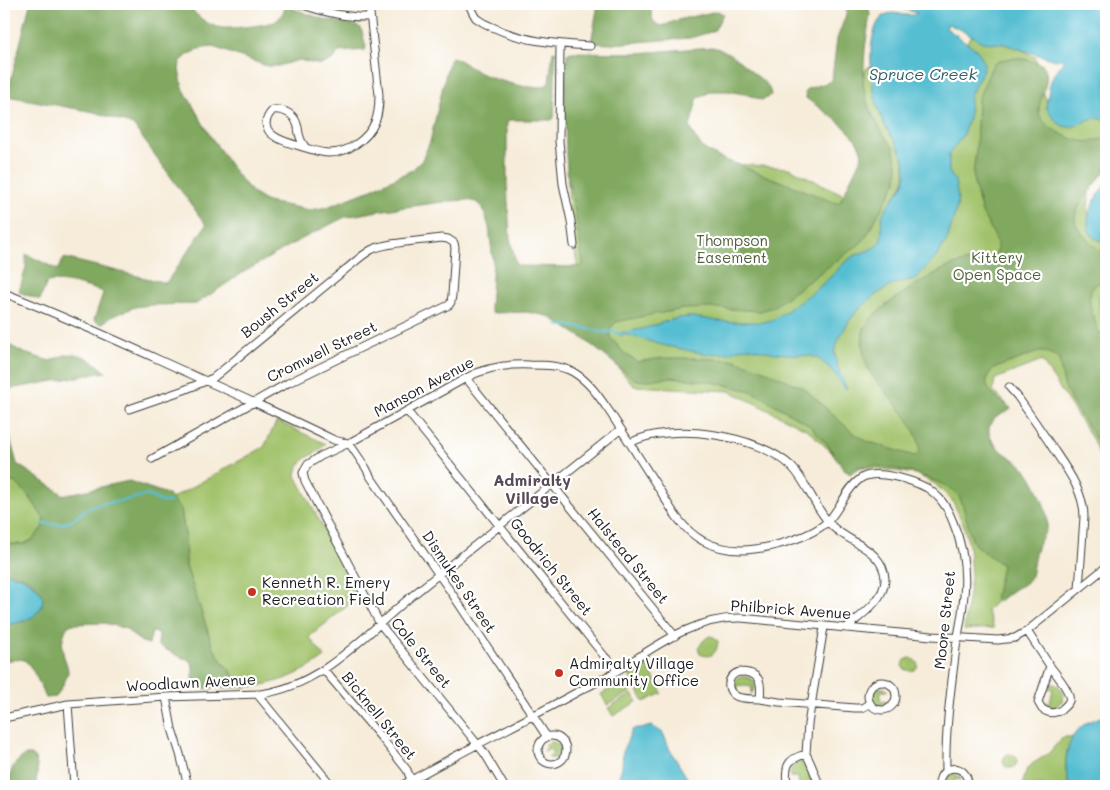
<svg xmlns="http://www.w3.org/2000/svg" width="1110" height="790" viewBox="0 0 1110 790" font-family="Mali,sans-serif">
<rect width="100%" height="100%" fill="#fff"/>
<filter id="ink" filterUnits="userSpaceOnUse"><feTurbulence type="fractalNoise" baseFrequency=".02" numOctaves="2"/><feDisplacementMap in="SourceGraphic" scale="10" xChannelSelector="R" yChannelSelector="G"/><feConvolveMatrix kernelMatrix="1 2 1 2 8 2 1 2 1" color-interpolation-filters="sRGB"/></filter>
<filter id="wash" filterUnits="userSpaceOnUse"><feTurbulence type="fractalNoise" baseFrequency=".0096" numOctaves="4" result="noise"/><feDisplacementMap in="SourceGraphic" scale="20" xChannelSelector="R" yChannelSelector="G"/><feGaussianBlur stdDeviation="1.12" result="paint"/><feColorMatrix in="noise" values="0 0 0 0 0 0 0 0 0 0 0 0 0 0 0 0 0 1.4 0 .05"/><feComposite in="paint" operator="in"/></filter>
<g filter="url(#wash)">
<rect width="100%" height="100%" fill="#f6ecd9"/>
<path fill="#a1c26a" stroke="#5e6f43" d="M984 29 1035 57 1041 71 1043 90 1048 107 1093 114 1106 121V172L1095 181 1089 192 1088 214 1095 230 1106 244V287L1105 291 1106 294V473L1093 440 1042 361 995 379 993 391 1007 404 982 425 1033 500 1032 568 987 610 994 628 964 630 971 577 969 546 963 523 952 500 935 484 916 474 864 467 848 468 808 430 730 391 634 386 588 333 569 215 564 75 566 67 671 159 789 168 879 212 898 168 893 147 881 131 868 106 863 85 864 73 867 68 871 66 873 88 884 124 897 144 905 163V179L901 188 887 207 886 230 969 38Z
M277 421 326 444C316 456 297 457 296 476L336 552 357 598 309 637 325 657C308 670 288 679 267 684 259 686 251 686 243 687L221 660 213 647 186 566 185 535 181 510 171 499 264 447Z
M4 479 16 483 29 496 44 518 43 527 32 540 24 544H4Z
M710 636 714 637 718 641C717 653 712 659 700 654L698 649C702 643 703 639 710 636Z
M910 658C914 659 918 662 918 666L915 670 910 671 904 669 902 666 905 660Z
M647 665 662 693 644 702 629 675Z
M738 677H746L753 680 756 686 752 693 751 694 752 687 738 685 737 692 734 690 733 683Z
M625 681 631 692 607 705 601 694Z
M1049 684C1057 683 1061 687 1064 694L1063 700 1054 708H1048L1043 702 1050 703 1053 689 1046 688Z
M879 687 884 688 887 690V691H881L880 701 887 702V703L882 706 875 703 872 697 873 691Z
M632 694 637 702 613 716 608 708Z
M1063 737H1074C1063 751 1065 770 1069 786H1022L1026 771 1032 764 1048 754Z
M549 742H554L561 747 560 753C557 758 553 760 548 757L553 754 550 748 544 751 546 745Z
M1003 761a7 7 0 1 1 14 0a7 7 0 1 1-14 0Z
M800 761C809 764 810 778 814 786H799L798 777H790C790 770 793 763 800 761Z
M954 774 959 776 961 780 955 779 954 786H946C944 780 948 775 954 774Z"/>
<path fill="#80a85e" stroke="#4e623d" d="M30 4H187C196 15 207 26 222 28 230 29 270 25 276 21 280 18 283 13 285 8L288 7 323 19 357 26 361 28 366 47 365 50 338 52 334 59 321 65 299 60 278 66H267L213 47 204 48 189 54 180 62 179 70 183 88 209 134 237 175 254 194 267 202 311 210 327 207 363 193 412 170 422 160 430 142 449 60 452 57C463 61 470 68 480 73 492 79 525 89 538 87 542 87 545 86 549 83L553 51 556 52 554 118 552 120H509L507 122V184L510 238 516 263 519 266 580 267 583 265 575 211 568 179 566 156 565 108 567 54 571 52 638 53 712 47C729 50 741 62 753 73 761 79 770 85 771 95L768 98 761 100 749 95 728 91H713L701 96 697 100 690 127 695 138 704 149 718 157 836 203 840 202 862 156C861 133 823 111 806 98L805 93 807 89 829 82 832 78 837 39 846 15 848 4H868L870 14 865 49 863 85 868 106 881 131 893 147 898 168 897 181 866 237 861 243 773 307 761 311 712 308 684 309 645 316 616 322 610 329V337L624 353 637 362 662 358H691L735 360 759 368 804 388 852 432 866 441 914 456 919 454C925 430 883 392 871 374 864 364 860 340 864 329 870 311 928 276 946 268 962 261 978 259 995 255L997 251V244L995 237 982 213 974 183 973 173 976 151 978 99 993 64C1011 54 1025 58 1043 65 1053 79 1039 96 1039 111 1039 126 1069 139 1082 141 1090 143 1097 140 1105 138L1106 139C1106 146 1108 159 1106 166 1101 183 1076 201 1075 219 1075 226 1084 236 1089 241 1095 248 1104 251 1106 261 1107 267 1106 274 1106 280 1085 286 1088 302 1094 319 1097 327 1098 334 1106 338V454L1071 401 1064 385 1059 360 1053 355 1046 352H1038L993 369C976 386 997 399 1011 408L1010 410C998 416 985 421 990 437 995 451 1014 457 1024 467 1034 478 1050 512 1047 527 1045 535 1038 542 1036 551 1033 558 1033 575 1029 580 1025 584 1021 586 1016 588 1010 592 1004 597 998 602L995 599 1002 565 975 545 972 540C969 530 963 502 958 495 947 480 881 462 863 466 858 467 854 471 850 474L843 469 827 444 808 424 751 391 712 382 672 377 642 381 634 379 584 339 548 316 527 312 492 313 490 308 493 261 489 227 483 208 476 202 467 200 450 201 384 210 345 217 296 242 244 272 196 304 150 305 135 307 113 316 101 324 94 320 103 293 101 291C87 287 60 278 47 282L40 300 19 292 26 267V254L58 270 64 258 166 283 206 225 133 125 94 112 7 96Z
M598 4H651C651 11 650 22 659 25 664 27 670 23 674 21 689 17 704 14 718 11L723 14 714 31 690 38 611 44 591 43Z
M4 342 24 353 50 361C55 359 60 356 66 355 81 351 95 362 106 372L4 390Z
M4 416 17 464 64 495 129 481 167 494 181 510 185 535 186 566 213 647 221 660 243 687 193 689V666L191 661 176 655 158 645 159 633 152 632 149 644 142 642 132 635 127 629 104 623 72 624 67 627C62 637 61 646 64 657 66 662 68 668 68 672 66 681 60 690 56 697L46 698C43 691 31 663 24 660 18 658 10 661 4 660V625L24 621 42 605C43 603 43 599 42 597 38 582 18 571 4 576V544H24L32 540 43 527 44 519 29 496 16 483 4 479Z
M26 755H31C41 762 36 776 36 786H9C10 771 12 763 26 755Z"/>
<path fill="#55bed1" stroke="#386d76" d="M887 4H1106V122C1087 106 1073 145 1052 116 1050 112 1047 111 1046 106 1048 97 1049 82 1054 74 1056 70 1061 66 1063 61L1061 59 1055 60 1004 44 982 42 966 32 948 24 946 28 976 49 981 56 984 64 982 72 970 95 969 118 965 128 963 135 949 154V172L955 181 958 198 957 207 947 240 936 257 925 269 915 279 896 283 875 295 857 311 849 321 838 341 834 352 839 373 847 389H845L831 369 818 358 811 356 776 353 750 348 738 349 729 353 706 354 662 345 628 335H618L619 333C629 331 639 330 649 327 662 323 675 317 689 317 699 317 709 320 719 321 729 322 739 322 749 322 755 322 763 323 768 321 774 320 780 315 785 312 806 298 826 283 843 264 846 262 849 259 852 257 860 252 873 251 879 243 884 236 880 225 882 217 886 202 905 191 906 175 907 153 893 141 884 123 872 101 864 42 879 21 891 4 905 21 917 13Z
M1106 184V242C1101 241 1095 239 1092 235 1080 223 1097 194 1106 184Z
M1106 290V322C1101 313 1098 307 1099 296Z
M10 574C27 577 55 594 37 613 28 622 15 623 4 625V576Z
M1106 715V786H1069C1064 766 1064 742 1081 727 1088 721 1098 718 1106 715Z
M651 726 657 729 663 733 670 750 692 786H616L622 767 623 750 632 730 636 728H644Z"/>
<g fill="none" stroke-linecap="round" stroke-linejoin="round">
<path stroke="#55bed1" stroke-width="2.5" d="M558 325 579 327 602 332H615L620 334
M43 524H63L74 519 89 507 105 503 121 501 147 495 162 502H169L171 501"/>
</g>
</g>
<g filter="url(#ink)">
<g fill="none" stroke-linecap="round" stroke-linejoin="round">
<g stroke="#3d3b38" stroke-width="9">
<path id="street" d="M300 4C323 12 346 18 370 17
M469 4C471 9 473 14 476 18 480 21 485 24 490 26 521 41 556 44 590 46
M560 45 559 141 563 184 571 221 574 245
M273 110C284 109 294 114 297 124 299 128 298 133 300 137 301 141 303 144 306 148 294 144 267 139 266 124 266 118 269 114 273 110Z
M306 148C313 150 321 153 329 153 348 153 368 139 375 122 379 113 379 104 379 95L369 4
M4 293C72 319 139 351 206 381 249 400 292 419 334 440L342 442 349 443 466 378C486 367 507 364 530 365 544 365 560 365 573 372 590 382 600 398 611 414 628 440 644 466 661 492 672 511 683 530 703 541 715 547 728 550 741 550 765 550 811 538 828 521 840 509 846 489 860 479 874 468 912 480 927 488 932 491 936 495 940 499 946 506 950 514 953 522 964 548 967 577 963 604 962 619 958 633 956 648 951 688 945 730 946 771
M466 378 675 636
M1009 387 1017 396C1029 413 1041 430 1052 447 1066 468 1084 491 1084 517L1079 589
M129 409 184 390 213 378 346 269C354 263 362 255 371 250 386 242 423 241 441 238L448 239 454 243 455 248 452 295 451 302 449 305 288 383 152 459
M407 411 605 657 618 670
M630 443C670 421 760 435 792 467 809 485 815 510 833 527 850 543 884 550 885 579 885 600 860 616 846 628
M1027 631 1050 666
M1050 666C1055 673 1072 692 1069 701 1068 704 1064 707 1061 710 1055 714 1048 713 1042 709L1038 702Z
M324 670 384 741 407 770 411 780
M739 672C760 672 762 681 760 699 753 699 745 699 738 697 725 692 726 676 739 672Z
M868 696a14 14 0 1 1 28 0a14 14 0 1 1-28 0Z
M257 694 332 786
M166 697 172 729 180 754 188 786
M760 699 779 702 855 708H862L870 703
M68 704 74 786
M4 718 68 704 166 697 260 694C323 686 366 633 413 595 482 539 552 485 621 429
M538 750a14 14 0 1 1 28 0a14 14 0 1 1-28 0Z
M806 754 808 724 824 627
M401 786C460 752 523 722 583 689 596 683 608 676 620 669 657 645 695 617 741 618L932 636 998 640 1015 638 1027 631 1106 567
M504 786 485 754 478 745 380 624 305 481 303 473 307 465 321 456 349 443 366 468 370 476 453 595 547 737
M787 786C785 767 786 759 806 754 812 764 815 776 820 786
M939 786C938 763 969 762 968 786"/>
</g>
<use href="#street" stroke="#fff" stroke-width="7"/>
</g>
</g>
<g fill="#c8321e" stroke="#fff" stroke-width="2">
<circle cx="252" cy="592" r="5"/>
<circle cx="559" cy="673" r="5"/>
</g>
<g text-anchor="middle" stroke-width="4.5" stroke-linejoin="round" paint-order="stroke">
<g font-size="15" fill="#515e3b" stroke="#fff">
<text x="732" y="246">Thompson<tspan x="732" dy="17">Easement</tspan></text>
<text x="997" y="263">Kittery<tspan x="997" dy="17">Open Space</tspan></text>
</g>
<g font-size="15" fill="#1c1c1c" stroke="#fff">
<text transform="translate(280 305) rotate(-39)" y="5">Boush Street</text>
<text transform="translate(322 352) rotate(-26)" y="5">Cromwell Street</text>
<text transform="translate(424 387) rotate(-28)" y="5">Manson Avenue</text>
<text transform="translate(628 556) rotate(51)" y="5">Halstead Street</text>
<text transform="translate(551 567) rotate(51)" y="5">Goodrich Street</text>
<text transform="translate(459 582) rotate(56)" y="5">Dismukes Street</text>
<text transform="translate(791 610) rotate(4)" y="5">Philbrick Avenue</text>
<text transform="translate(945 620) rotate(-84)" y="5">Moore Street</text>
<text transform="translate(421 653) rotate(51)" y="5">Cole Street</text>
<text transform="translate(191 683) rotate(-3)" y="5">Woodlawn Avenue</text>
<text transform="translate(379 716) rotate(51)" y="5">Bicknell Street</text>
</g>
<g font-size="15" fill="#1c1c1c" stroke="#fff" text-anchor="start">
<text x="262" y="588">Kenneth R. Emery<tspan x="262" dy="17">Recreation Field</tspan></text>
<text x="569" y="669">Admiralty Village<tspan x="569" dy="17">Community Office</tspan></text>
</g>
<g font-size="16" font-style="italic" fill="#335d64" stroke="#fff">
<text x="923" y="80">Spruce Creek</text>
</g>
<g font-size="16" font-weight="bold" fill="#594a57" stroke="#fff">
<text x="532" y="486">Admiralty<tspan x="532" dy="18">Village</tspan></text>
</g>
</g>
<rect width="1110" height="790" fill="none" stroke="#fff" stroke-width="20"/>
</svg>
